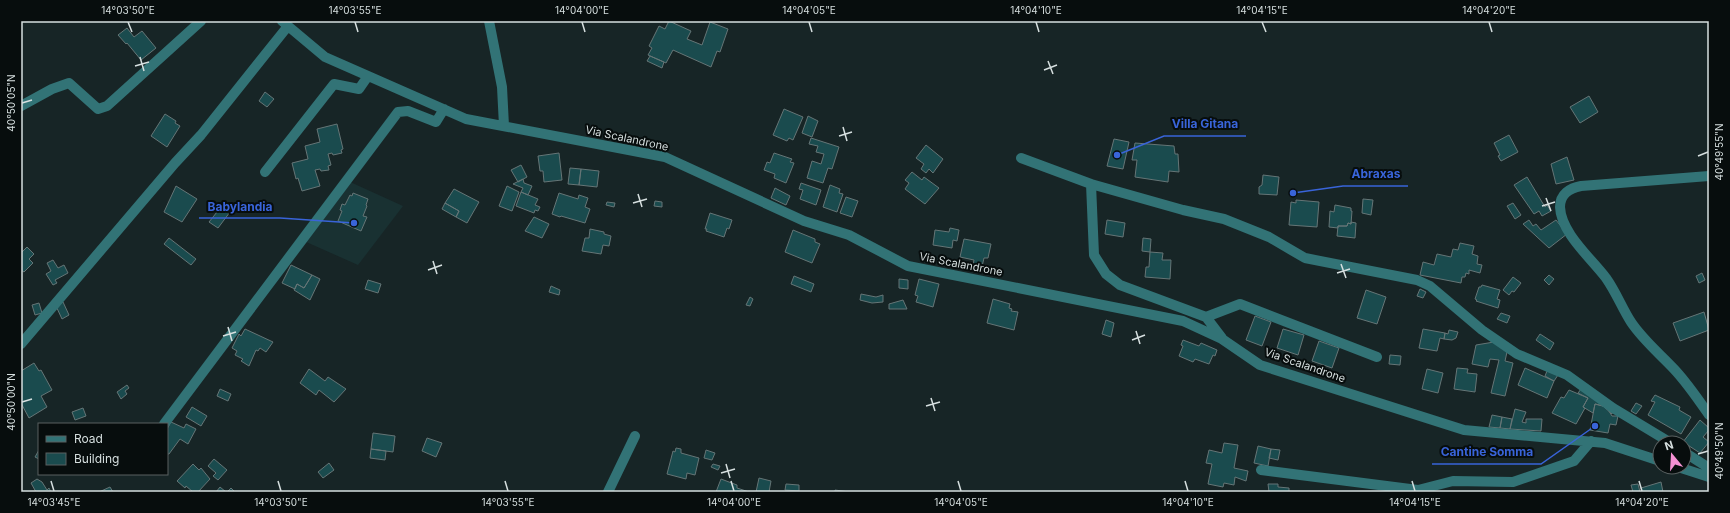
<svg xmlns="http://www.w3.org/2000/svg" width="1730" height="513" viewBox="0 0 1730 513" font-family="Inter,sans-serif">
<rect width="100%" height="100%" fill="#172526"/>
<path fill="#193132" d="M348 181 403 206 358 265 304 241Z"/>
<path fill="#1a4b4e" stroke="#657576" d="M669 21 691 31 687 39 702 45 710 22 728 29 720 52 717 51 711 67 673 50 666 63 648 55 652 48 649 46 659 26 665 29Z
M127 28 134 37 142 31 156 48 141 60 127 43 126 44 118 35Z
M650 56 664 62 662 68 647 61Z
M265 92 274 99 267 107 259 101Z
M1589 96 1598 112 1580 123 1570 107Z
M784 109 803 117 793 140 789 138 787 141 773 135Z
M165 114 176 121 175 123 180 126 167 147 151 136Z
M808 116 818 121 812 137 802 133Z
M337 124 343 149 341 150 342 153 333 155 332 153 328 154 331 165 328 166 329 170 321 171 320 169 315 170 320 186 302 191 298 178 296 179 292 163 308 159 305 146 320 142 317 129Z
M1509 135 1518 152 1501 161 1498 156 1500 155 1494 143Z
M811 138 839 147 832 169 828 168 823 183 807 178 812 161 821 164 824 154 816 152 818 146 809 144Z
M1114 139 1129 142 1123 169 1107 166Z
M1135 143 1174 146 1175 154H1178L1179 172 1169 171 1168 182 1135 177 1137 160H1132Z
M926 145 943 159 933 173 929 169 926 173 921 169 924 164 916 158Z
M559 153 562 180 544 182 543 171H540L538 156Z
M774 153 792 159 790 162 794 163 786 183 774 178 775 174 764 170 767 162 770 163Z
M1567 157 1574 180 1556 184 1551 164Z
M521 165 527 177 518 182 511 170Z
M570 168 581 169 579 185 568 184Z
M581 169 599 171 597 187 579 185Z
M912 172 922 180 924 177 939 188 925 204 905 189 909 183 905 180Z
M1263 175 1279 177 1277 195 1259 194V187L1262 185Z
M1527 177 1545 207 1547 205 1551 211 1542 216 1539 211 1534 214 1514 185Z
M523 179 524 183 532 186 528 195 521 192 523 188 513 184Z
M801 183 821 190 816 205 800 199 803 190 799 189Z
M830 185 840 189 839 193 843 194 837 212 823 207Z
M176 186 197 199 182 222 164 212Z
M507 186 519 192 512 211 499 206Z
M775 188 790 196 786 205 771 198Z
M454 189 479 202 467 223 456 217 459 211 445 203Z
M521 192 538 199 535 205 540 207 538 211 535 210 534 213 516 206Z
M353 193 368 199 366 205 367 206 363 216 367 217 361 231 338 221 342 211 340 210 342 204 345 205 350 195 352 196Z
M559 193 578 199 579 195 588 198 585 207 590 209 585 223 561 216 560 217 552 214Z
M846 197 858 201 852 217 840 213Z
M1363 199 1373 200 1371 215 1362 213Z
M1296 200 1319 202 1317 227 1289 225 1291 202 1296 203Z
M655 201 662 202V207L654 206Z
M225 202 233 208 218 228 209 222Z
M607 202 615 203 614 207 606 205Z
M445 203 459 211 456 217 442 209Z
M1513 203 1521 215 1515 219 1507 206Z
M1335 205 1351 208V211H1352L1351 224 1348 223 1347 226H1338V228L1329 227 1330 211 1334 212Z
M710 213 732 220 729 229 727 228 724 237 706 231 707 229H705Z
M534 217 549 224 542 238 525 231Z
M1107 220 1125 223 1123 237 1105 234Z
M1529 220 1533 226 1536 224 1541 230 1556 220 1567 234 1549 248 1523 224Z
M1351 222 1356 223 1355 238 1337 236 1338 226H1347L1348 223 1351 224Z
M950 228 959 230 957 241 953 240 952 248 933 245 935 230 949 232Z
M590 229 604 232V234L611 236 609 246 603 245 601 254 582 251 585 238H589Z
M793 230 815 239V242L820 244 812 263 785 252Z
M169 238 196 259 191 265 164 244Z
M1143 238 1151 239 1150 252 1142 251Z
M964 239 991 244 988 258H984L981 271 972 269 974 260 960 257Z
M1460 243 1474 246 1472 254 1478 256 1477 264 1482 265 1480 273 1469 270V274L1466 273 1465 277H1462L1461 283 1420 275 1423 262 1434 265 1437 254 1451 257 1453 249 1458 250Z
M27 247 34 254 29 259 33 263 24 272 21 270V253Z
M1150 252 1163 253 1162 260H1171L1170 279 1145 277 1146 267H1149Z
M53 260 58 268 64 265 68 273 55 280 57 283 53 285 46 274 51 271 47 263Z
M291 265 312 275 304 288 297 284 295 289 282 283Z
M1702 273 1705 280 1699 283 1696 276Z
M312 275 320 279 310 300 294 290 297 284 304 288Z
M1549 275 1554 279 1549 285 1544 280Z
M794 276 814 284 811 292 791 284Z
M1513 277 1521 283 1514 292 1512 291 1509 295 1503 290Z
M899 279 908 280V289L899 288Z
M919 279 939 284 933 307 916 302 918 296 915 295Z
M368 280 381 284 378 293 365 289Z
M1482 285 1500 290 1497 299 1500 300 1498 308 1476 301 1477 300 1475 299 1479 287H1481Z
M551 286 560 290 559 295 549 292Z
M1420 289 1426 292 1423 298 1417 296Z
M1366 290 1386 297 1377 324 1357 318Z
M861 294 876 297 883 295V302L872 303 860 300Z
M750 297 753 299 750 306 746 305Z
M993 299 1010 304 1009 308 1012 309 1011 311 1018 312 1014 330 987 323Z
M903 300 907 309H889V304Z
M63 302 69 315 62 319 56 306Z
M39 303 42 313 35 315 32 305Z
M1704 312 1709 330 1680 341 1673 323Z
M1501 313 1510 316 1507 323 1497 319Z
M1255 316 1271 322 1262 346 1246 340Z
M1106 320 1114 323 1111 337 1102 334Z
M245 329 273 342 266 352 260 348 258 351 256 350 249 366 241 361 243 359 235 355 237 351 232 348 239 334 241 336Z
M1283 329 1304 335 1298 355 1277 348Z
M1423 329 1445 333 1444 339 1440 338 1437 351 1419 348Z
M1449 330 1458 332 1456 338 1452 340 1444 339 1445 333 1448 334Z
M1540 334 1554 343 1550 350 1536 340Z
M1183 340 1199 346 1201 343 1217 350 1215 356 1213 355 1209 364 1195 359 1193 362 1179 356 1183 346 1181 345Z
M1319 341 1339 348 1332 368 1312 361Z
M1494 342 1507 352 1505 361 1513 363 1505 396 1491 393 1499 360 1490 359 1488 367 1472 364 1476 345Z
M1390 355 1401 356 1400 365 1389 364Z
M34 363 39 371 41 370 52 390 41 396 47 407 29 418 21 403V371Z
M1457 368 1468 369 1467 373 1477 374 1475 392 1454 389Z
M1525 368 1554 381 1547 398 1518 385Z
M309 369 325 381 328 377 346 389 334 402 319 390 316 395 300 383Z
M1427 369 1443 373 1438 393 1422 389Z
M1547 371 1558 375 1554 381 1545 376Z
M127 385 129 388 125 391 127 394 121 399 117 392Z
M220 389 231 394 228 401 217 396Z
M1581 389 1613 410 1612 414 1603 406 1595 404 1593 413 1583 407 1588 398 1578 393Z
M1569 390 1588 398 1583 407 1585 408 1576 424 1552 413 1561 397 1564 398Z
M1655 395 1680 407 1679 410 1691 417 1681 434 1648 415 1655 402 1651 401Z
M1636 403 1642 406 1636 414 1631 411Z
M1595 404 1603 406 1607 408 1612 416H1618L1616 425 1610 424 1608 433 1590 430Z
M192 407 207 416 201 426 186 417Z
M83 408 86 416 75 420 72 412Z
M1515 409 1526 412 1522 422 1526 423V419H1542L1541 431 1510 429Z
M1492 415 1502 417 1500 428 1489 427Z
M1502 417 1512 419 1510 429 1500 428Z
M1700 420 1709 428V430L1703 437 1709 442 1700 453 1683 442Z
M171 422 184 428 186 424 196 429 188 444 180 439 169 454H167V429Z
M373 433 395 436 393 452 371 449Z
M427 438 442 443 436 457 422 451Z
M1224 443 1238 445 1234 468 1248 471 1246 481 1235 477 1234 485 1224 483 1223 487 1208 484 1212 464 1206 463 1209 450 1222 453Z
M1258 446 1271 449 1268 466 1254 463Z
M676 448 681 449V453L699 458 695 475 687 473 686 479 667 474 673 451 675 452Z
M371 449 386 451 385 460 370 458Z
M1271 449 1280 450 1278 460 1269 458Z
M39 450V459L35 457Z
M706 450 715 453 712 460 704 458Z
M214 459 227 470 218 480 213 476 216 473 208 466Z
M329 463 334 470 323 478 318 472Z
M193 464 199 470 201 468 210 479 198 492H193L186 486 185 488 177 481Z
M713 464 720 466 718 470 711 467Z
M759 478 771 481 769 492H756Z
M37 479 42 482 47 490 49 488 51 492H36L31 483Z
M721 479 737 485V488L749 492H716Z
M1661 482 1663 492H1642L1641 488Z
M786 484 799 485V491L785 490Z
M1268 484H1278V487L1289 488V492H1269Z
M1638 484 1640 492H1633L1631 485Z
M110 487 113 492H99Z
M220 487 226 492H216Z
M231 488 235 492H227Z
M835 490 849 492H835Z"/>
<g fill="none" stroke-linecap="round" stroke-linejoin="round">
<path stroke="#327376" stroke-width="10" d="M282 21 325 57 466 119 665 157 804 221 849 235 908 266 1183 321 1222 339 1260 365 1464 430 1605 443 1660 461
M489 21 502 87 504 126
M21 106 52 89 69 83 98 109 107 106 201 21
M1021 158 1091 184
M265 172 334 84 359 89 368 76
M1709 176 1581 186C1570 188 1560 194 1560 207 1561 233 1591 258 1606 278 1616 292 1622 308 1631 322 1643 340 1660 354 1674 369 1688 384 1698 399 1709 415
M1206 317 1120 285 1106 274 1094 255 1091 184 1183 210 1224 219 1269 237 1305 258 1417 280 1430 286 1482 330 1517 354 1567 375 1613 408 1671 443
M1222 338 1206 317 1240 304 1377 357
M21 344 175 163 201 135 288 26
M164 424 398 112 408 111 436 122 444 109
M1684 452 1709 468
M1678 467 1709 477
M1261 470 1418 490 1453 481 1513 482 1574 461 1591 441
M608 492 635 436"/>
</g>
<path fill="none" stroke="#d6dfdf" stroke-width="1.5" d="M128 22 132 32M355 22 358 32M582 22 585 32M809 22 812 32M1036 22 1039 32M1262 22 1266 32M1489 22 1492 32M140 57 144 71M1048 61 1053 74M135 66 149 62M1044 70 1057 65M22 103 32 100M843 127 847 141M839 136 852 132M1698 156 1708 152M638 194 642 207M1546 198 1551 211M633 203 647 199M1542 206 1555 202M433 261 437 274M1341 264 1346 278M428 270 442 265M1337 273 1350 269M228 327 232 341M1136 331 1140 344M223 336 236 332M1132 340 1145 335M931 398 935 411M22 402 32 399M926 406 940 402M1698 454 1708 451M726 464 730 478M721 473 735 469M51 481 54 491M278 481 281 491M505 481 508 491M731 481 734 491M958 481 961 491M1185 481 1188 491M1412 481 1415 491M1639 481 1642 491"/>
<g text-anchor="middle" stroke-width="4" stroke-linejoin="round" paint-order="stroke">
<g font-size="11" fill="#d6dfdf" stroke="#070d0d">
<text transform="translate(627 138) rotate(12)" y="4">Via Scalandrone</text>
<text transform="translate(961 264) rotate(11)" y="4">Via Scalandrone</text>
<text transform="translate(1305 365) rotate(19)" y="4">Via Scalandrone</text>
</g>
</g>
<path fill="none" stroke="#3964d9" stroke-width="1.5" d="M1117 155L1164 136H1246M1293 193L1343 186H1408M354 223L280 218H199M1595 426L1541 464H1432"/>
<g fill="#3964d9" stroke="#070d0d" stroke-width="1.5">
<circle cx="1117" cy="155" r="4"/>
<circle cx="1293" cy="193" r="4"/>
<circle cx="354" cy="223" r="4"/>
<circle cx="1595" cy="426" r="4"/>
</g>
<g font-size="12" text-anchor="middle" font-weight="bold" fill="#3964d9" stroke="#070d0d" stroke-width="4" stroke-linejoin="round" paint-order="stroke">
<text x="1205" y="128">Villa Gitana</text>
<text x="1376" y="178">Abraxas</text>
<text x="240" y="211">Babylandia</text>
<text x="1487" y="456">Cantine Somma</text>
</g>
<rect width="1730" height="513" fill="none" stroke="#070d0d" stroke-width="44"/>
<rect x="38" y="423" width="130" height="52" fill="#070d0d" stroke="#5a6161"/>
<rect x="46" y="436" width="20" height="6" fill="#327376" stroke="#5a6161"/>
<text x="74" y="443" font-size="12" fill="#d6dfdf">Road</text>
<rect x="46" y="453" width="20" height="12" fill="#1a4b4e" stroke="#5a6161"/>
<text x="74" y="463" font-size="12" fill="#d6dfdf">Building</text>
<g transform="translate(1672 455) rotate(342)"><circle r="19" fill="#070d0d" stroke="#5a6161"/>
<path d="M0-3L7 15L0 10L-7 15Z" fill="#f491d3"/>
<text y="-6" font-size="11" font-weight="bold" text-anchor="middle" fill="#d6dfdf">N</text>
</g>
<rect x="22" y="22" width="1686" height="469" fill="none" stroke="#d6dfdf" stroke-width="1.5"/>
<g font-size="10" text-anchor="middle" fill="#d6dfdf">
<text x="128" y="14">14°03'50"E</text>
<text x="355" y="14">14°03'55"E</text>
<text x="582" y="14">14°04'00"E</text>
<text x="809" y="14">14°04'05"E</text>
<text x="1036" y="14">14°04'10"E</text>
<text x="1262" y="14">14°04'15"E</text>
<text x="1489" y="14">14°04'20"E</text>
<text transform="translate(11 103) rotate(-90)" y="4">40°50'05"N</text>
<text transform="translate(1719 152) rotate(-90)" y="4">40°49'55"N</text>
<text transform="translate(11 402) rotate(-90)" y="4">40°50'00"N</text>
<text transform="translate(1719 451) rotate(-90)" y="4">40°49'50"N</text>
<text x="54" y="506">14°03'45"E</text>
<text x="281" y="506">14°03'50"E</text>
<text x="508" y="506">14°03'55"E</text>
<text x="734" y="506">14°04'00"E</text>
<text x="961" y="506">14°04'05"E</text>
<text x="1188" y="506">14°04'10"E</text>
<text x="1415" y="506">14°04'15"E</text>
<text x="1642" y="506">14°04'20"E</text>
</g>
</svg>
